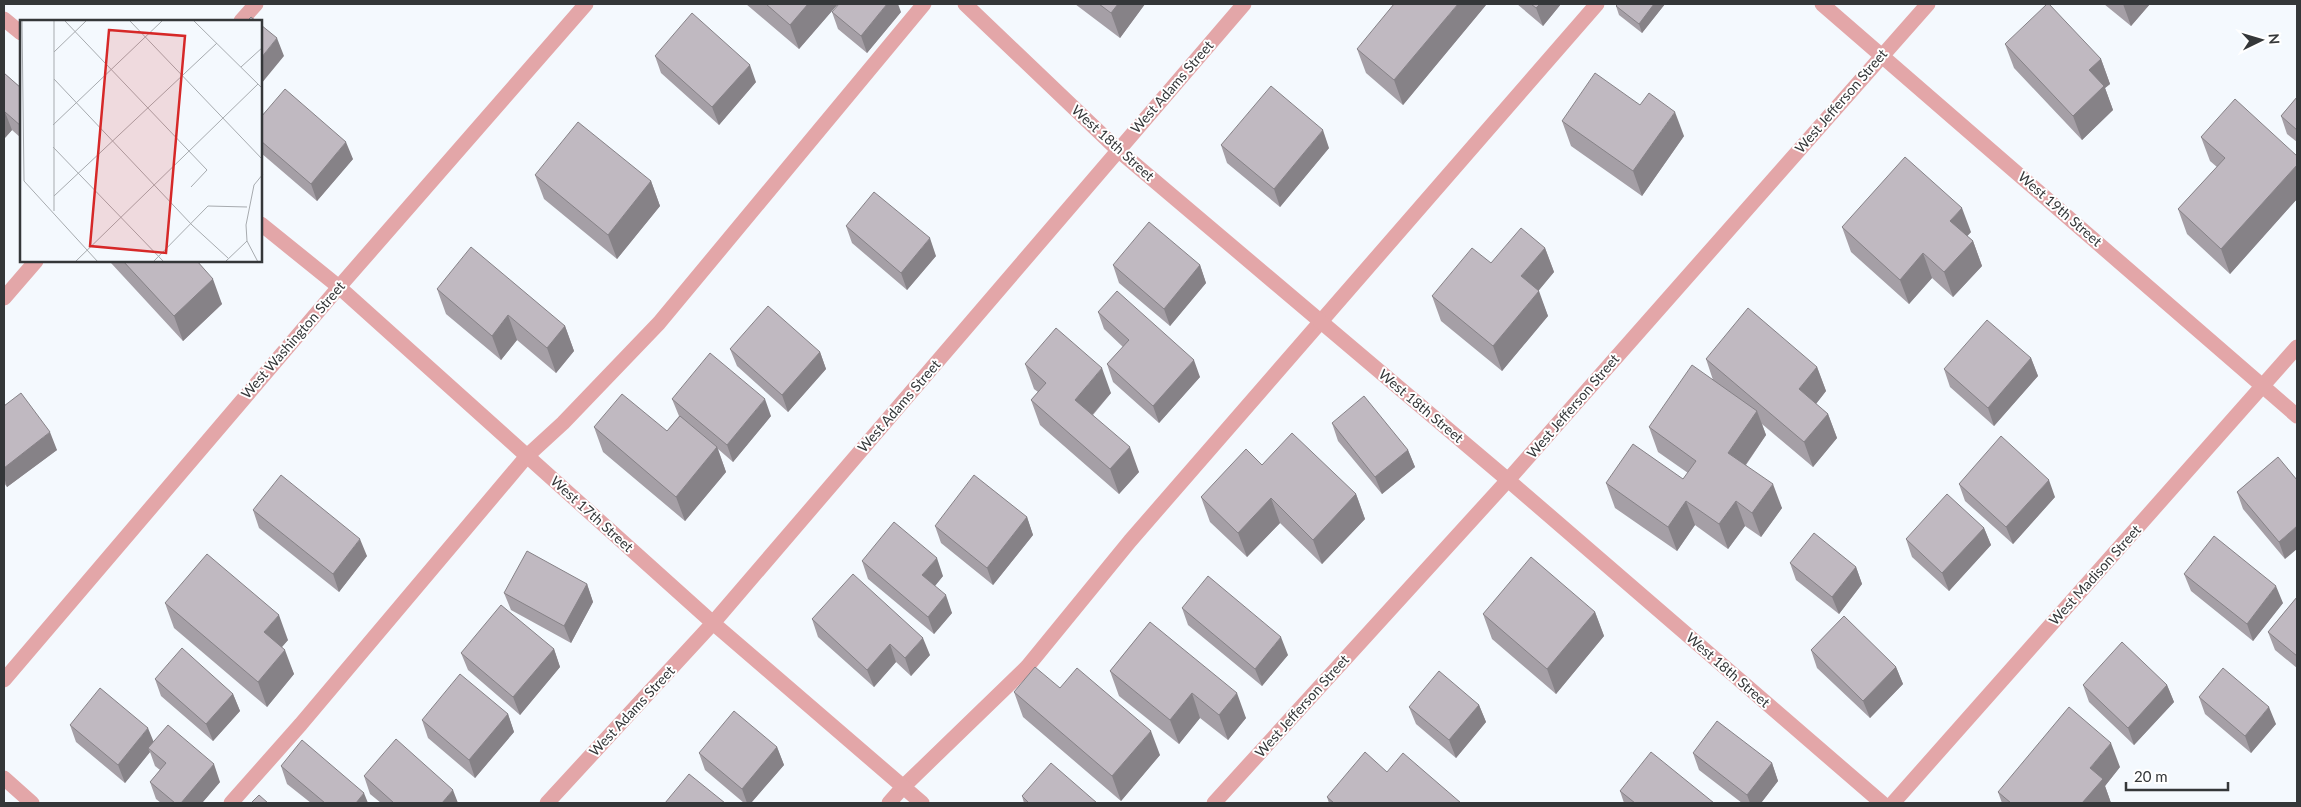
<svg xmlns="http://www.w3.org/2000/svg" width="2301" height="807" viewBox="0 0 2301 807" font-family="Lato,sans-serif">
<rect width="100%" height="100%" fill="#f4f9fe"/>
<g fill="none" stroke-linecap="round" stroke-linejoin="round">
<path stroke="#e3a6a8" stroke-width="15" d="M241 21 256 4
M4 298 36 261
M231 803 301 724 527 456 563 423 659 323 924 4
M889 803 903 787 1027 667 1130 541 1597 4"/>
<path stroke="#e3a6a8" stroke-width="15" d="M965 4 1118 150 1508 480 1882 803
M1822 4 2297 416
M4 19 21 33
M261 224 339 287 713 623 922 803
M4 680 339 287 586 4
M4 778 32 803
M547 803 713 623 1244 4
M1214 803 1508 480 1928 4
M1893 803 2297 347"/>
</g>
<path fill="#a59fa6" d="M746 4H838L799 49Z
M1075 4H1145L1120 38Z
M1517 4H1561L1543 26Z
M1618 4H1665L1642 33 1619 15 1616 6Z
M2104 4H2150L2131 26Z
M1486 5 1403 105 1366 73 1357 49Z
M832 12H901L867 53 838 29Z
M2005 44 2101 59 2110 84 2105 88 2113 110 2082 140 2014 68Z
M655 56 756 82 719 125 661 73Z
M4 73 21 88V138L12 130 4 139Z
M2297 97V142L2287 134 2281 116Z
M261 117 353 159 317 201 261 153Z
M1562 121 1684 136 1642 196 1571 146Z
M2201 137 2297 156V199L2230 274 2187 234 2178 209 2217 167 2210 161Z
M1221 145 1329 148 1280 207 1227 163Z
M535 175 651 181 660 206 617 259 544 199Z
M846 226 936 256 907 290 852 243Z
M1842 227 1971 232 1967 236 1973 241 1982 266 1953 297 1932 278 1909 304 1851 252Z
M1545 248 1554 272 1538 291 1548 316 1502 371 1441 321 1432 296 1491 263Z
M110 261H197L222 304 183 341 111 263Z
M1113 265H1200L1206 283 1170 326 1119 283Z
M437 289 565 326 574 351 556 373 517 340 501 360 446 314Z
M1098 312 1200 377 1159 423 1113 382 1107 364 1123 347 1104 329Z
M730 349 820 352 826 369 788 412 737 366Z
M2031 358 2038 376 1994 426 1950 387 1944 369Z
M1706 359 1817 367 1826 391 1816 404 1828 414 1837 438 1813 467 1762 424 1766 435 1746 465 1782 508 1761 537 1745 526 1728 549 1695 525 1677 551 1615 508 1606 483 1683 479 1688 473 1658 452 1649 427 1713 380Z
M1025 364 1111 393 1093 415 1139 472 1119 494 1040 425 1031 400 1038 392 1034 389Z
M672 399 771 416 733 462 718 449 726 472 685 521 603 452 594 427 667 431 679 416Z
M4 406 57 450 7 487 4 483Z
M1332 423 1408 450 1415 467 1382 494 1338 441Z
M2278 457 2285 559 2243 509 2237 492Z
M1262 465 1356 494 1365 519 1322 564 1280 523 1247 557 1210 522 1201 497Z
M1959 484 2055 497 2013 544 1965 501Z
M253 510 367 556 339 592 259 528Z
M1027 517 1033 535 993 585 941 543 935 526Z
M1984 528 1991 545 1949 591 1912 557 1906 539Z
M862 561 943 576 935 586 952 613 934 634 868 579Z
M1790 563 1856 567 1862 584 1839 614 1796 580Z
M2184 574 2283 603 2253 641 2191 591Z
M587 584 593 602 571 643 511 610 504 593Z
M2297 597V668L2275 650 2268 632Z
M165 603 288 640 282 647 294 674 267 707 174 628Z
M1182 608 1288 655 1262 686 1188 625Z
M1595 612 1604 636 1556 694 1492 639 1483 614Z
M812 619 930 655 911 676 896 662 874 687 818 637Z
M1150 622 1246 718 1228 740 1200 718 1179 744 1119 696 1110 671Z
M554 649 560 667 520 715 468 670 461 653Z
M1811 650 1896 667 1903 684 1870 718 1817 668Z
M155 679 233 694 240 711 213 741 161 696Z
M2083 685H2167L2174 702 2134 745 2089 702Z
M1060 688 1160 755 1121 801 1023 717 1014 692Z
M2199 697 2276 724 2251 753 2205 714Z
M1479 705 1486 722 1456 758 1416 724 1409 707Z
M508 714 514 732 475 778 428 738 422 720Z
M70 725 153 742 220 782 202 803H161L156 799 150 782 160 770 155 766 150 752 125 783 76 742Z
M777 747 784 765 751 803H744L705 770 699 753Z
M1693 753 1772 763 1778 781 1761 803H1742L1699 770Z
M281 766 368 803H311L287 784Z
M2120 767 2105 786 2111 803H2002L1998 792Z
M1387 772 1461 803H1329L1327 797Z
M364 776 458 803H381L370 794Z
M1620 791 1714 803H1624Z
M1022 796 1097 803H1024Z"/>
<path fill="#868287" d="M808 4H838L799 49 790 25Z
M887 4H898L901 12 867 53 861 36Z
M1118 4H1145L1120 38 1111 13Z
M1458 4H1486V5L1403 105 1394 80Z
M1540 4H1561L1543 26 1536 8Z
M1654 4H1665L1642 33 1639 24Z
M2123 4H2150L2131 26Z
M277 38 284 56 261 84V58Z
M2101 59 2110 84 2105 88 2113 110 2082 140 2073 116 2089 70Z
M750 65 756 82 719 125 712 107Z
M5 112 12 130 4 139V114Z
M1675 112 1684 136 1642 196 1633 171Z
M1323 130 1329 148 1280 207 1274 189Z
M346 142 353 159 317 201 311 184Z
M2297 165V199L2230 274 2221 249Z
M651 181 660 206 617 259 608 235Z
M1962 208 1971 232 1959 245 1950 221Z
M930 238 936 256 907 290 901 273Z
M1973 241 1982 266 1953 297 1944 272Z
M1545 248 1554 272 1530 301 1521 276Z
M1923 253 1932 278 1909 304 1900 280Z
M1200 265 1206 283 1170 326 1164 309Z
M213 279 222 304 183 341 174 316Z
M1539 291 1548 316 1502 371 1493 346Z
M508 315 517 340 501 360 492 336Z
M565 326 574 351 556 373 547 348Z
M820 352 826 369 788 412 782 395Z
M2031 358 2038 376 1994 426 1988 408Z
M1194 360 1200 377 1159 423 1153 406Z
M1817 367 1826 391 1808 414 1799 389Z
M1102 368 1111 393 1084 424 1075 400Z
M765 399 771 416 733 462 727 445Z
M1757 411 1766 435 1737 477 1728 453Z
M1828 414 1837 438 1813 467 1804 442Z
M50 432 57 450 7 487 4 477V468Z
M717 447 726 472 685 521 676 497Z
M1130 447 1139 472 1119 494 1110 469Z
M1408 450 1415 467 1382 494 1375 477Z
M2049 480 2055 497 2013 544 2006 527Z
M1773 484 1782 508 1761 537 1752 513Z
M1356 494 1365 519 1322 564 1313 540Z
M1271 498 1280 523 1247 557 1238 533Z
M1686 501 1695 525 1677 551 1668 527Z
M1736 501 1745 526 1728 549 1719 524Z
M1027 517 1033 535 993 585 987 568Z
M2297 526V549L2285 559 2279 542Z
M1984 528 1991 545 1949 591 1942 573Z
M360 539 367 556 339 592 333 574Z
M937 558 943 576 929 593 922 575Z
M1856 567 1862 584 1839 614 1832 597Z
M587 584 593 602 571 643 564 626Z
M2276 586 2283 603 2253 641 2247 624Z
M946 595 952 613 934 634 928 617Z
M1595 612 1604 636 1556 694 1547 669Z
M279 615 288 640 273 657 264 632Z
M1281 637 1288 655 1262 686 1255 669Z
M923 638 930 655 911 676 905 658Z
M890 644 896 662 874 687 867 670Z
M554 649 560 667 520 715 513 697Z
M285 650 294 674 267 707 258 682Z
M1896 667 1903 684 1870 718 1863 701Z
M2167 685 2174 702 2134 745 2128 728Z
M1192 693 1200 718 1179 744 1170 720Z
M1237 693 1246 718 1228 740 1219 715Z
M233 694 240 711 213 741 206 724Z
M1479 705 1486 722 1456 758 1449 740Z
M2269 707 2276 724 2251 753 2245 736Z
M508 714 514 732 475 778 469 760Z
M148 728 155 745 148 748 150 752 125 783 118 765Z
M1151 731 1160 755 1121 801 1112 776Z
M2111 743 2120 767 2105 786 2111 803H2082L2090 768Z
M777 747 784 765 751 803H747L742 789Z
M1772 763 1778 781 1761 803H1750L1747 795Z
M214 764 220 782 202 803H181Z
M453 790 458 803H442Z
M364 793 368 803H356Z"/>
<path fill="#c0b9c1" stroke="#868287" d="M766 4H808L790 25Z
M839 4H887L861 36 832 12Z
M1099 4H1118L1111 13Z
M1394 4H1458L1394 80 1357 49Z
M1531 4H1540L1536 8Z
M1618 4H1654L1639 24 1616 6Z
M2047 4H2049L2101 59 2089 70 2104 86 2073 116 2005 44Z
M692 13 750 65 712 107 655 56Z
M251 17 256 21H247Z
M261 25 277 38 261 58Z
M4 73 21 88V126L5 112 4 114Z
M1595 73 1640 105 1649 93 1675 112 1633 171 1562 121Z
M1271 86 1323 130 1274 189 1221 145Z
M285 89 346 142 311 184 261 141V117Z
M2297 97V130L2281 116Z
M2235 99 2297 156V165L2221 249 2178 209 2225 158 2201 137Z
M578 122 651 181 608 235 535 175Z
M1905 157 1962 208 1950 221 1973 241 1944 272 1923 253 1900 280 1842 227Z
M874 192 930 238 901 273 846 226Z
M1149 222 1200 265 1164 309 1113 265Z
M1521 228 1545 248 1521 276 1539 291 1493 346 1432 296 1472 248 1491 263Z
M471 247 565 326 547 348 508 315 492 336 437 289Z
M123 261H197L213 279 174 316Z
M1117 291 1194 360 1153 406 1107 364 1129 340 1098 312Z
M768 306 820 352 782 395 730 349Z
M1748 308 1817 367 1799 389 1828 414 1804 442 1706 359Z
M1987 320 2031 358 1988 408 1944 369Z
M1056 328 1102 368 1075 400 1130 447 1110 469 1031 400 1046 383 1025 364Z
M710 353 765 399 727 445 672 399Z
M1692 365 1757 411 1728 453 1773 484 1752 513 1736 501 1719 524 1686 501 1668 527 1606 483 1633 444 1683 479 1696 461 1649 427Z
M21 393 50 432 4 468V406Z
M622 394 667 431 680 416 717 447 676 497 594 427Z
M1364 396 1408 450 1375 477 1332 423Z
M1292 433 1356 494 1313 540 1271 498 1238 533 1201 497 1246 449 1262 465Z
M2001 436 2049 480 2006 527 1959 484Z
M2278 457 2297 480V526L2279 542 2237 492Z
M281 475 360 539 333 574 253 510Z
M974 475 1027 517 987 568 935 526Z
M1947 494 1984 528 1942 573 1906 539Z
M894 522 937 558 922 575 946 595 928 617 862 561Z
M1814 533 1856 567 1832 597 1790 563Z
M2214 536 2276 586 2247 624 2184 574Z
M527 551 587 584 564 626 504 593Z
M207 554 279 615 264 632 285 650 258 682 165 603Z
M1531 557 1595 612 1547 669 1483 614Z
M853 574 923 638 905 658 890 644 867 670 812 619Z
M1208 576 1281 637 1255 669 1182 608Z
M2297 597V656L2268 632Z
M501 605 554 649 513 697 461 653Z
M1844 616 1896 667 1863 701 1811 650Z
M1150 622 1237 693 1219 715 1192 693 1170 720 1110 671Z
M2122 642 2167 685 2128 728 2083 685Z
M182 648 233 694 206 724 155 679Z
M1035 667 1060 688 1077 668 1151 731 1112 776 1014 692Z
M2223 668 2269 707 2245 736 2199 697Z
M1439 671 1479 705 1449 740 1409 707Z
M460 674 508 714 469 760 422 720Z
M100 688 148 728 118 765 70 725Z
M2069 707 2111 743 2090 768 2103 779 2082 803H2011L1998 792Z
M734 711 777 747 742 789 699 753Z
M1717 721 1772 763 1747 795 1693 753Z
M168 725 214 764 181 803H175L150 782 166 763 148 748Z
M396 739 453 790 442 803H394L364 776Z
M302 740 364 793 356 803H325L281 766Z
M1365 752 1387 772 1403 753 1461 803H1334L1327 797Z
M1651 752 1714 803H1635L1620 791Z
M1051 763 1097 803H1029L1022 796Z
M689 774 725 803H665Z
M259 795 268 803H251Z"/>
<g text-anchor="middle" stroke-width="4" stroke-linejoin="round" paint-order="stroke">
<g font-size="14" fill="#343739" stroke="#fff">
<text transform="translate(1172 87) rotate(-49)" y="5">West Adams Street</text>
<text transform="translate(1841 101) rotate(-49)" y="5">West Jefferson Street</text>
<text transform="translate(1113 143) rotate(42)" y="5">West 18th Street</text>
<text transform="translate(2060 209) rotate(41)" y="5">West 19th Street</text>
<text transform="translate(293 340) rotate(-49)" y="5">West Washington Street</text>
<text transform="translate(899 406) rotate(-49)" y="5">West Adams Street</text>
<text transform="translate(1421 406) rotate(40)" y="5">West 18th Street</text>
<text transform="translate(1573 406) rotate(-49)" y="5">West Jefferson Street</text>
<text transform="translate(592 514) rotate(42)" y="5">West 17th Street</text>
<text transform="translate(2095 575) rotate(-48)" y="5">West Madison Street</text>
<text transform="translate(1728 670) rotate(41)" y="5">West 18th Street</text>
<text transform="translate(1302 706) rotate(-48)" y="5">West Jefferson Street</text>
<text transform="translate(632 711) rotate(-47)" y="5">West Adams Street</text>
</g>
</g>
<g transform="translate(20 20)">
<rect width="242" height="242" fill="#f4f9fe"/>
<path fill="none" stroke="#a7abaf" stroke-width="1" d="M2 1 4 161 78 242M34 1V191M45 1 187 150 171 167M110 1 243 140M174 1 243 69M34 32 66 1M221 47 243 27M34 59 172 205 208 238M33 105 142 1M33 127 144 242M34 176 197 23M55 242 238 64M133 242 188 186 227 187M205 242 227 221M238 242 227 221 226 205 234 165 243 154"/>
<path fill="#d62828" fill-opacity="0.15" stroke="#d62828" stroke-width="2.5" d="M89 10 165 16 146 233 70 226Z"/>
<rect width="242" height="242" fill="none" stroke="#343739" stroke-width="2.5"/>
</g>
<rect width="2301" height="807" fill="none" stroke="#343739" stroke-width="10"/>
<g transform="translate(2261 40) rotate(85)" stroke="#ffffff" stroke-width="4" paint-order="stroke">
<path d="M0-4L9 19L0 12L-9 19Z" fill="#343739"/>
<text y="-8" font-size="14" font-weight="bold" text-anchor="middle" fill="#343739">N</text>
</g>
<path d="M2126 782v8h102v-8" fill="none" stroke="#343739" stroke-width="2.5"/>
<text x="2134" y="782" font-size="15" fill="#343739" stroke="#ffffff" stroke-width="4" paint-order="stroke">20 m</text>
</svg>
